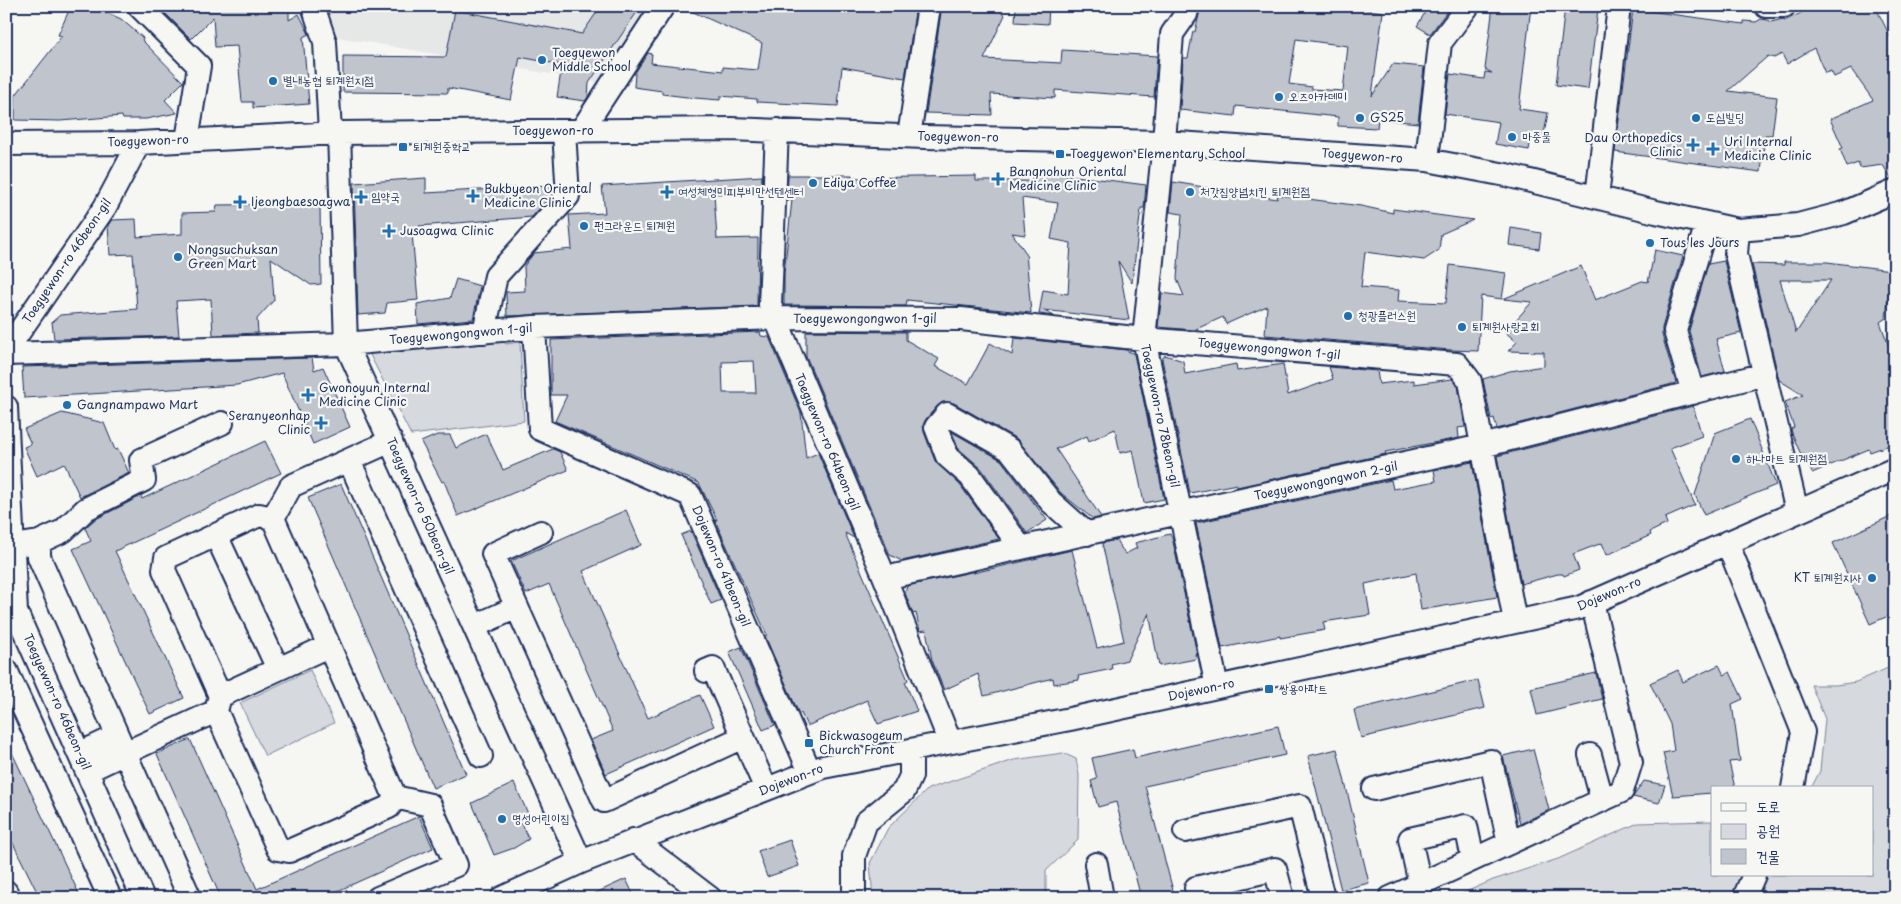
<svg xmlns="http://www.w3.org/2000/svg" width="1901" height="904" viewBox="0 0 1901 904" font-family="'Playpen Sans','Poor Story',sans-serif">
<rect width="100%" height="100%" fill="#f6f6f2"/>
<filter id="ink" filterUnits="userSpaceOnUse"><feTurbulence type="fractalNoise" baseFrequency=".02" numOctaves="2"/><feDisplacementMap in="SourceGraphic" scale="10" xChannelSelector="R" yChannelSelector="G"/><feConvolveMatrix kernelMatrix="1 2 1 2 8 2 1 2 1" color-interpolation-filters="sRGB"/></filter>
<g filter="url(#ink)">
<path fill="#e6e7e7" d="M323 6H651L602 83 332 36Z"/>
<path fill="#d6d9dd" stroke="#78849e" d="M497 336 506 344 520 342 524 421 411 435 370 355 374 348Z
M1895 665V898H1755L1765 875H1872V788H1811L1820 771 1825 719 1811 685H1836L1856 682Z
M310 670 334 723 265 756 240 703Z
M1063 753 1076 759 1079 775 1078 840 1046 871V898H873L870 863 888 828 928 789 1014 760Z
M1712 821V875H1742L1731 898H1452L1493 880 1558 859 1638 823Z"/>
<path fill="#c0c4cd" stroke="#1b2f5e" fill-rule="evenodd" d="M71 6H92L121 19 143 38 142 40 183 82 165 100 177 113 146 119H123L122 116 60 121 15 120V96L62 36 58 35Z
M158 6H289V20L299 14 309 34 303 37 309 104 253 108V102H242L237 46 215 47 213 17 191 39Z
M601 6H641L589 83 588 97 585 101 557 97 562 65 520 57 511 100 448 88V93L343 92V56L446 57 455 10 582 34Z
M680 6H916L905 78 842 67 838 106 757 102V99L720 96V100L695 98 662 94V91L634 87 635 73 648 53 652 54 651 63 723 71V67L758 70 762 43Z
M942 6H992L1005 15 984 59 1061 63 1062 50 1157 56 1154 97 1055 90V98L991 94 992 115 926 113Z
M1016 6H1049L1048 24 1015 22Z
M1201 6H1341L1383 12 1372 96 1393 64 1424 67 1418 123 1378 119 1377 128 1338 126V117L1236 106 1235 116 1180 110 1183 58H1188L1193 31 1195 32ZM1296 39 1348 46 1343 91 1312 89V87L1289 84Z
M1429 6H1451L1430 34 1417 26Z
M1493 6H1531L1519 109 1548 113 1543 139 1531 137 1529 150 1495 144 1499 122 1445 114 1450 74 1484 79 1485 72 1492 73 1485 69Z
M1565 6 1598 9 1588 89 1556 85Z
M1816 6H1875L1895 46V178L1891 179 1883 165 1860 168 1858 163 1847 167 1840 149 1843 148 1830 119 1873 100 1851 69 1834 77 1831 71 1825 73 1814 48 1787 64 1782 54 1774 58 1768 56 1728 91 1777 97 1772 135H1765L1761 172 1615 152 1633 9 1744 24V21L1756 22 1761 19 1768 20 1771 22 1783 19 1784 21Z
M1037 171 1146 185 1144 208H1141L1132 283 1118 261 1129 320 1043 310 1054 316 1039 314 1043 290 1068 294 1071 243 1051 239 1058 203 1022 198 1025 235 1012 233 1026 253 1031 313 907 300 906 306 784 305V273L792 200H787L788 175H852V178L976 176V181H1036Z
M762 176 761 192 714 194 717 239 758 238 757 306 507 316 506 292 525 291 524 266 534 253 572 249 569 215 605 213 602 186Z
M426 178V193L549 186 551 196 532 217 419 226V232L412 233 418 300 387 303 385 313 358 315 354 183Z
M1173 182 1277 199 1278 195 1361 206 1393 213V209L1473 220 1441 234 1439 250 1424 260 1365 252 1361 287 1399 290 1398 301 1446 303 1450 265 1506 273 1502 299 1481 296 1478 351 1451 350 1265 335 1267 306 1226 324 1223 317 1194 330 1158 327 1162 293 1184 296 1177 279 1182 214 1170 212Z
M320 204 321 284 311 285 271 258 274 300 257 319 258 333 213 335 211 299 176 301 179 336 54 339 52 322 60 315 137 309 133 254 110 255 108 225 112 220 136 219 137 237 182 234V213L216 212 217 205Z
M1511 228 1541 233 1539 249 1509 245Z
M1655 250 1683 256 1662 328V335L1676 383 1497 429 1494 418 1491 419 1483 379 1510 371 1544 366V352L1508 351 1517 342 1505 332 1532 302 1503 299 1581 266 1595 300 1642 281 1648 282Z
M1724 261 1741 333 1716 339 1725 371 1702 377 1689 331 1708 264Z
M1784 262H1827L1891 270 1886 318 1880 322 1895 363V443L1870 452 1869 449 1812 473 1804 453 1801 455 1792 433 1791 429 1794 427 1785 402 1803 395 1779 380 1752 264 1784 265ZM1780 280H1831L1796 333Z
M456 279 480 286 473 319 418 324 417 304 450 298Z
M806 331 906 332V340L939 359 935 366 968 384 990 343 1012 355 1014 338 1126 350 1134 354 1164 499 1144 503 1133 450 1120 453 1115 429 1089 441 1087 436 1056 449 1101 517 1093 519 1061 493 1017 439 954 403 942 402 926 419 923 425 924 432 935 461 960 485 999 539 902 561 890 555 806 356Z
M760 332 761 336 769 337 801 413 806 458 818 453 854 538 845 533 908 680 905 682 917 711 878 724 867 700 807 726 801 713 799 714 765 636 767 635 715 520H717L699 483 555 421 567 395H551V340ZM754 361 756 393H723L722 362Z
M1165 355 1183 361 1185 374 1236 364 1237 371 1283 364 1288 395 1333 379 1329 367 1377 371 1379 384 1414 380V384L1452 379 1458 386 1465 427 1458 428 1459 438 1385 452 1386 454 1237 487V484L1190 493 1162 359Z
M312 358 314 370 323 367 350 427 313 444 282 373 237 385 24 398 22 367Z
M1693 406 1702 436 1670 448 1695 505 1665 518 1667 524 1650 532 1651 535 1607 555 1602 543 1573 554 1579 570 1564 576 1563 574H1558L1521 584 1497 456Z
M62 413 104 423 115 450 118 449 129 473 80 497 64 463 37 476 24 447 31 444 24 429Z
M1750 419 1776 485 1704 515 1695 495 1715 433Z
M952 432 1001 460 1047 520 1027 533 981 468 958 448Z
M486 434 503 470 553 449 560 452 568 470 458 516 444 481 442 482 421 442 437 435H450L456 448Z
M265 441 281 473 115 551 184 698 150 714 73 549 91 541 85 528 94 520 141 496 142 499Z
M1472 462 1497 597 1421 610 1416 573 1365 584 1370 615 1323 622 1325 630 1280 638V636L1222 648 1196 523 1391 480 1393 489 1436 481 1434 470Z
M341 484 466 774 433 788 308 498Z
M626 510 641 545 583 571 648 718 700 695 714 726 606 774 591 740 613 731 549 584 526 594 511 561Z
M1895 514V613L1870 624 1833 543Z
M691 531 721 600 711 604 681 535Z
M1170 534 1172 537 1197 654H1195L1196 659 1159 666 1149 613 1127 660 1111 664 1112 669 1078 676 1079 680 1054 684 1053 678 984 696 978 674 944 690 932 660 926 630 920 631 916 613 913 614 905 593 907 586 976 571 973 573 1072 550 1097 648 1124 641 1102 543 1116 540 1125 554 1137 548 1135 543Z
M741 647 775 725 763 730 729 652Z
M1719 665 1724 675 1730 672 1743 699 1732 704 1740 761 1729 762 1735 788H1712V793L1673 796 1663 753 1674 751 1670 724 1650 683 1678 670 1683 682Z
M1596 673 1602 699 1537 715 1531 688Z
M1478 680 1485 708 1361 738 1354 710Z
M1278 726 1285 755 1145 786 1175 898H1141L1116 802 1098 807 1091 781 1097 779 1092 758 1133 749 1135 758Z
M190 739 257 889 419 816 433 848 322 898H221L157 754Z
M6 740 53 839 81 898H40L6 829Z
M1337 749 1369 883 1341 890 1308 756Z
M1533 749 1549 810 1520 824 1503 756Z
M1644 781 1665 785 1659 803 1633 797Z
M514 783 530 818 520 820 529 839 514 848 494 855 472 803Z
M790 840 799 866 767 877 758 851Z
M626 879 635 898H585Z"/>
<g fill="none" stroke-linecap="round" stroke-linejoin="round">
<g stroke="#1b2f5e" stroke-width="26">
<path id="minor" d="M139 6 199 66 187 140
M313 6 325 42 330 133
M1188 6 1186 14 1172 34 1164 142 1144 339 1217 687
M1766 6H1784
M777 130 770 305 885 578 950 742
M581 131 663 6
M339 133 346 344 581 862
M909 136 929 6
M6 144 139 143 339 133 731 129 924 137 1164 142 1427 160 1506 175 1656 212 1738 230 1798 225 1844 213 1895 191
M1427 160 1440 43 1468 6
M1597 197 1619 6
M1738 230 1736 254 1797 512
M534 327 540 429 690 495 810 772
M484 332 496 276 568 196 564 131
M6 351 105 207 139 143
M6 354 346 344 534 327 775 318 961 319 1144 339 1457 364 1470 381 1515 622
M1693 393 1675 331 1707 223
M6 407 16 612 143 898
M349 460 481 756
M273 518 291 486 391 441
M541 532 493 554 604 801 743 737
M216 535 278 669
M39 542V557L125 753 216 711 220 696 328 646
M1727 542 1803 732 1793 788
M26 544 39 542 63 531 86 509 144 480 141 460 222 423
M1021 548 970 476 947 456 936 427 947 414 1010 450 1051 502 1087 534
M885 578 1482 446 1765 374
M475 626 517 607
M6 670 110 898
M706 671 713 668 766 789
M216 711 278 849 289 851 389 807 395 797 273 518 259 515 166 558 164 570 220 696
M79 754 117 736
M1590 755 1602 799
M87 771 125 753 190 898
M1374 789 1491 761 1509 843
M1185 831 1300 806 1323 898
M634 840 710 898
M1096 864 1102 898
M1420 884 1410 839 1466 826 1473 859
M1196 888 1275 869 1283 898
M6 892 9 898
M378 898 456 865 430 805 395 797
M502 898 581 862 823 767 1070 719 1579 608 1895 469
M854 898V856L866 822 904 791 911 776V750
M1390 898 1622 791 1631 762 1592 602
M1744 898 1754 875"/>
</g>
<use href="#minor" stroke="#f6f6f2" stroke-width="22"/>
</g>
</g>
<g fill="#1f6fb2" stroke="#f6f6f2" stroke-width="2">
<circle cx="542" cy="60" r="5"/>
<circle cx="273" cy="81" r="5"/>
<circle cx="1279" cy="97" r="5"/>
<circle cx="1360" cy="118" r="5"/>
<circle cx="1696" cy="118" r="5"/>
<circle cx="1512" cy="137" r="5"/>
<path d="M1690.5 137.5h5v5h5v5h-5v5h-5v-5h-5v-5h5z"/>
<rect x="398" y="142" width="10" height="10" rx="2.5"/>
<path d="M1710.5 141.5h5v5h5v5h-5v5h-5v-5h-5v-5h5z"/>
<rect x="1055" y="149" width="10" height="10" rx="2.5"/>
<path d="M995.5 171.5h5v5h5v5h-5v5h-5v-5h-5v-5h5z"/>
<circle cx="813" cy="183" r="5"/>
<path d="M664.5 184.5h5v5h5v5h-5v5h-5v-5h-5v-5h5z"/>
<circle cx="1190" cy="192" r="5"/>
<path d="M470.5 188.5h5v5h5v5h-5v5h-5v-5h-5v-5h5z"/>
<path d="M358.5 189.5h5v5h5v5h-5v5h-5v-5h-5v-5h5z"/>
<path d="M237.5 194.5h5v5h5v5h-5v5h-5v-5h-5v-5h5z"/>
<circle cx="584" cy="226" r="5"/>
<path d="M386.5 223.5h5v5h5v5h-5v5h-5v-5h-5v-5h5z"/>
<circle cx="1650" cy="243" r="5"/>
<circle cx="178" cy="257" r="5"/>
<circle cx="1348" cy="316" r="5"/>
<circle cx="1462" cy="327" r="5"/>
<path d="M305.5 387.5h5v5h5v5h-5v5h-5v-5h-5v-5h5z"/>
<circle cx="67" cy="405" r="5"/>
<path d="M318.5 415.5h5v5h5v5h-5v5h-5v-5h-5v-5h5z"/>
<circle cx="1736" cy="459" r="5"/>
<circle cx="1872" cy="578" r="5"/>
<rect x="1264" y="684" width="10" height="10" rx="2.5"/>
<rect x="804" y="738" width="10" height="10" rx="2.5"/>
<circle cx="502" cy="819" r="5"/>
</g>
<g text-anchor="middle" stroke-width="4.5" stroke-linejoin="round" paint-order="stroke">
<g font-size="12" fill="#1b2f5e" stroke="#f6f6f2" text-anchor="start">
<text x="552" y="57">Toegyewon<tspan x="552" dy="14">Middle School</tspan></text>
<text x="283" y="85">별내농협 퇴계원지점</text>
<text x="1289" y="101">오즈아카데미</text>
<text x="1370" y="122">GS25</text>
<text x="1706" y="122">도심빌딩</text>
<text x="1522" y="141">마중물</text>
<text x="1682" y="142" text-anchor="end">Dau Orthopedics<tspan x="1682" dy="14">Clinic</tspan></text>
<text x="1724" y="146">Uri Internal<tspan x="1724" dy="14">Medicine Clinic</tspan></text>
<text x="413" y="151">퇴계원중학교</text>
<text x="1070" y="158">Toegyewon Elementary School</text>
<text x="1009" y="176">Bangnohun Oriental<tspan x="1009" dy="14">Medicine Clinic</tspan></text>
<text x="823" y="187">Ediya Coffee</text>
<text x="484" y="193">Bukbyeon Oriental<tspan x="484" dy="14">Medicine Clinic</tspan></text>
<text x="678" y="196">여성체형미피부비만선텐센터</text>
<text x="1200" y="196">처갓집양념치킨 퇴계원점</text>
<text x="371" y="201">임약국</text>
<text x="251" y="206">Ijeongbaesoagwa</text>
<text x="594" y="230">펀그라운드 퇴계원</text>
<text x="400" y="235">Jusoagwa Clinic</text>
<text x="1660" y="247">Tous les Jours</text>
<text x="188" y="254">Nongsuchuksan<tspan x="188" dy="14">Green Mart</tspan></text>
<text x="1358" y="320">청광플러스원</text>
<text x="1472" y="331">퇴계원사랑교회</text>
<text x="319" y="392">Gwonoyun Internal<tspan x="319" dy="14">Medicine Clinic</tspan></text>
<text x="77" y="409">Gangnampawo Mart</text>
<text x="310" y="420" text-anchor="end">Seranyeonhap<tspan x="310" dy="14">Clinic</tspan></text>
<text x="1746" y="463">하나마트 퇴계원점</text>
<text x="1862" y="582" text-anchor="end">KT 퇴계원지사</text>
<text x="1279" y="693">쌍용아파트</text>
<text x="819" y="740">Bickwasogeum<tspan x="819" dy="14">Church Front</tspan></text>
<text x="512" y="823">명성어린이집</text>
</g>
<g font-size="12" fill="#1b2f5e" stroke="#f6f6f2">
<text x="553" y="135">Toegyewon-ro</text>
<text transform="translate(958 137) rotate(1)" y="4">Toegyewon-ro</text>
<text transform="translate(148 141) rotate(-2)" y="4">Toegyewon-ro</text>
<text transform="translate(1362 156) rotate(4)" y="4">Toegyewon-ro</text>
<text transform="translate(67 261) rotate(-56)" y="4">Toegyewon-ro 46beon-gil</text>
<text x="865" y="323">Toegyewongongwon 1-gil</text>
<text transform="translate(461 334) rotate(-5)" y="4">Toegyewongongwon 1-gil</text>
<text transform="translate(1269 349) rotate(5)" y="4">Toegyewongongwon 1-gil</text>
<text transform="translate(1160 416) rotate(78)" y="4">Toegyewon-ro 78beon-gil</text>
<text transform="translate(827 442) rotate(67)" y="4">Toegyewon-ro 64beon-gil</text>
<text transform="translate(1326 481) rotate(-12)" y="4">Toegyewongongwon 2-gil</text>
<text transform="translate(420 506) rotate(66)" y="4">Toegyewon-ro 50beon-gil</text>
<text transform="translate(721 566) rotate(67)" y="4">Dojewon-ro 41beon-gil</text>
<text transform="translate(1609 594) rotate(-23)" y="4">Dojewon-ro</text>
<text transform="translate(1201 690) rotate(-12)" y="4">Dojewon-ro</text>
<text transform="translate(57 702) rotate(66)" y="4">Toegyewon-ro 46beon-gil</text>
<text transform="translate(791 780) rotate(-21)" y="4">Dojewon-ro</text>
</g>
</g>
<rect width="1901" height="904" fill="none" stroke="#f6f6f2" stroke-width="25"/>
<rect x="12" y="12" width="1876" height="879" fill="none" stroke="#1b2f5e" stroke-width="2" filter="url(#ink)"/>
<rect x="1711" y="786" width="162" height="90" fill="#f6f6f2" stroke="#9ea6b7"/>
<rect x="1721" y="803" width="25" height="8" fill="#f6f6f2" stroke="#9ea6b7"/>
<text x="1756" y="812" font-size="15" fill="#1b2f5e">도로</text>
<rect x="1721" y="824" width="25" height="15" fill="#d6d9dd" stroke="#9ea6b7"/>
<text x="1756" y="836" font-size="15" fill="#1b2f5e">공원</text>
<rect x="1721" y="849" width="25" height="15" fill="#c0c4cd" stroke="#9ea6b7"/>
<text x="1756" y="862" font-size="15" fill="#1b2f5e">건물</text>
</svg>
